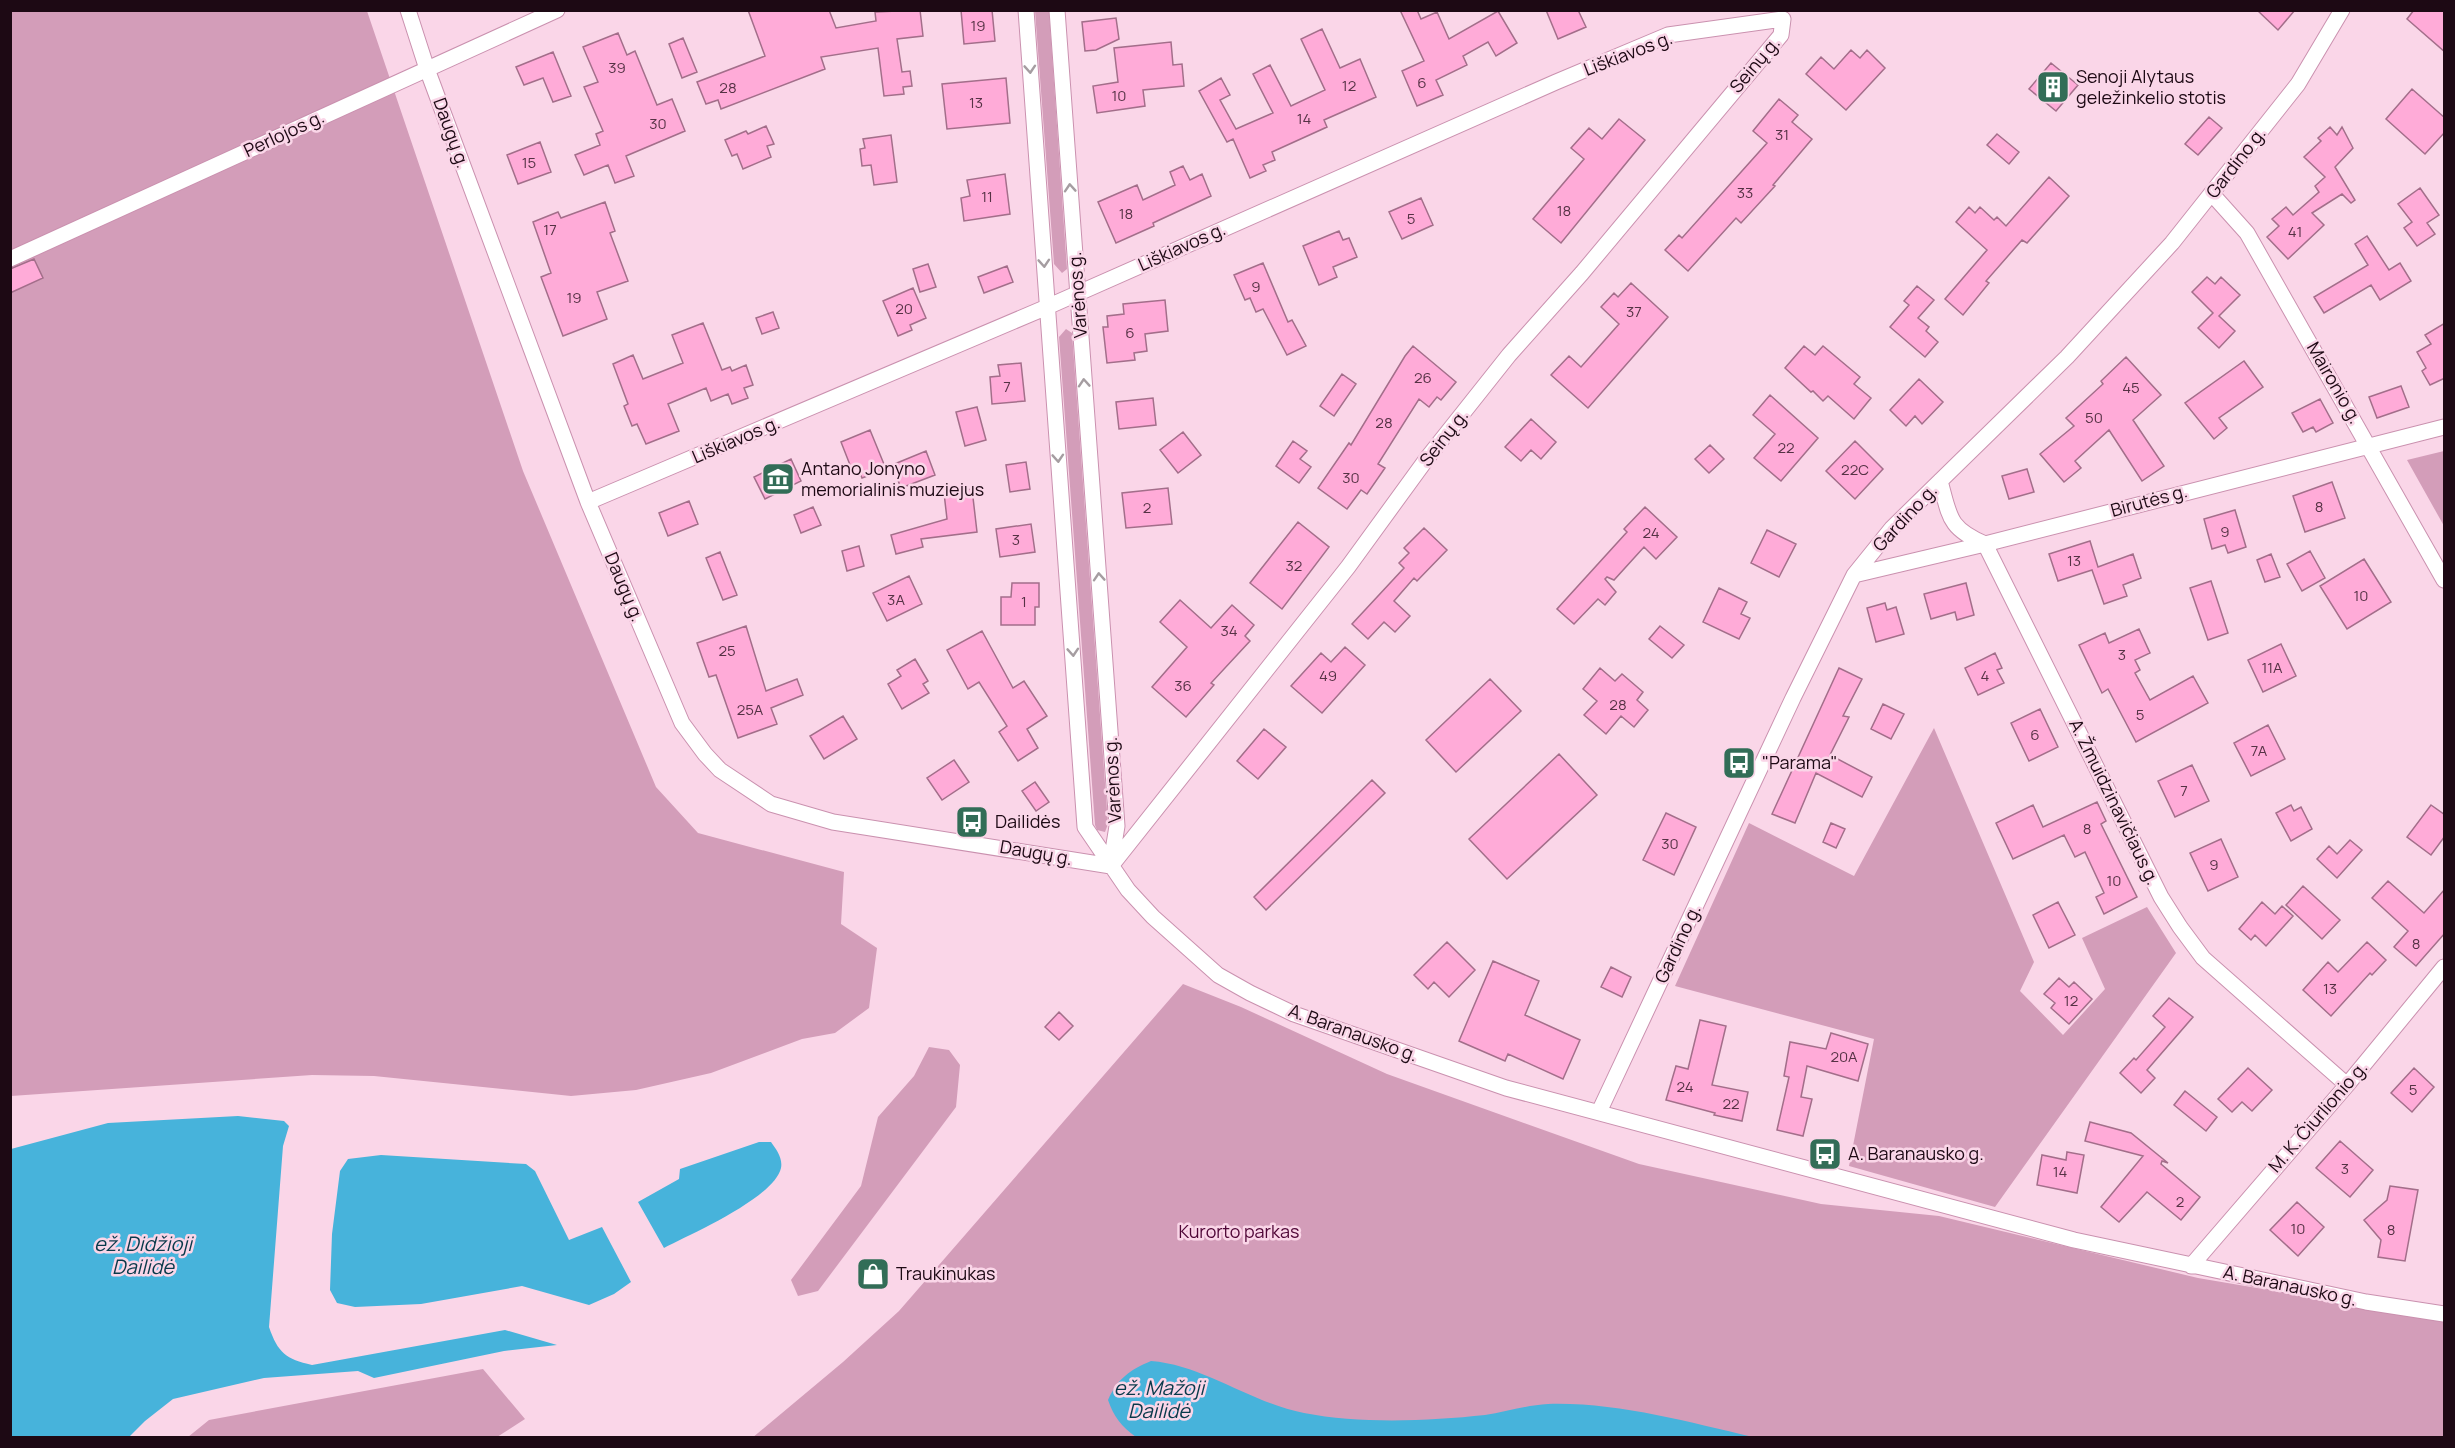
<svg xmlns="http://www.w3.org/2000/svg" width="2455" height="1448" viewBox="0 0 2455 1448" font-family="Manrope,sans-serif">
<rect width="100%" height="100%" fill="#fad6e8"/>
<path fill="#d39db9" d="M11 11H367L523 471 656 787 698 833 844 872 841 924 877 948 869 1008 835 1033 802 1039 711 1073 636 1090 571 1096 374 1076 312 1075 11 1096Z
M1035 11H1049L1067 269 1062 273 1054 264Z
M1066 329 1072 333 1108 824 1105 832 1097 830 1095 825 1059 337Z
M2444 451V526L2407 460Z
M1934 728 2034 962 2020 991 2063 1035 2105 989 2082 938 2147 907 2176 953 1995 1207 1849 1166 1874 1039 1675 986 1749 823 1854 876Z
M1183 984 1241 1007 1387 1074 1639 1164 1821 1204 1939 1216 2198 1278 2444 1320V1437L752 1438 843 1362 899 1311Z
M929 1047 949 1050 960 1065 956 1107 818 1291 798 1296 791 1280 861 1186 878 1117 914 1076Z
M483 1369 525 1419 497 1437H188L209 1420Z"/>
<path fill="#47b3db" d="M238 1116 284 1121 289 1126 283 1146 269 1327C278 1353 286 1359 312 1365L505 1330 557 1345 504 1351 374 1378 358 1371 264 1378 173 1399 145 1421 129 1437H11V1149L108 1123Z
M759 1142H771C776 1149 783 1158 781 1168 774 1198 691 1234 664 1248L638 1202 679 1179 680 1169Z
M381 1155 526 1164 535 1171 569 1240 602 1227 631 1282 614 1294 589 1305 522 1286 421 1304 355 1307 337 1303 330 1290 332 1234 340 1171 348 1159Z
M1151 1361C1204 1365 1251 1403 1304 1413 1360 1424 1429 1421 1485 1415 1506 1412 1527 1405 1548 1404 1617 1402 1687 1422 1753 1437H1136C1121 1426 1114 1417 1108 1400 1118 1378 1130 1370 1151 1361Z"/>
<path fill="#ffabd8" stroke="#a36e8a" stroke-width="1.5" d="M748 10H829L836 28 876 21 875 12 920 10 923 36 897 39 902 72 910 71 912 86 903 87 904 94 884 96 878 48 821 57 825 69 721 109 718 100 706 104 697 82 765 56Z
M961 10H992L995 41 964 44Z
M1400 10H1417L1421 19 1437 12 1449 39 1498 11 1517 43 1496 56 1488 42 1463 56 1467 65 1436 80 1443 95 1417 106 1402 71 1424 61Z
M1546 10H1578L1586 27 1558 39Z
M2257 10H2295L2278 30Z
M2414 10H2445V52L2407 19Z
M1116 18 1119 39 1096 50 1085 51 1082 22Z
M1322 29 1340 68 1360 59 1376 97 1324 120 1327 127 1272 152 1275 160 1263 165 1266 171 1250 178 1233 139 1227 142 1199 91 1221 78 1230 95 1220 100 1236 129 1273 113 1253 74 1270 65 1291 106 1325 90 1301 39Z
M618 33 627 55 635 51 657 105 672 99 685 131 626 156 634 176 615 183 608 165 584 175 575 155 600 145 596 134 603 131 584 87 598 82 583 47Z
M683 38 697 72 682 78 669 44Z
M1171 42 1173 65 1182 64 1184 86 1143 90 1145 106 1097 113 1093 86 1118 82 1114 48Z
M1851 50 1860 58 1867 50 1885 68 1846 110 1806 74 1821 57 1834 69Z
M553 52 571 96 553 102 543 78 524 85 516 67Z
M2051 63 2078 85 2056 111 2029 89Z
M1006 78 1010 123 947 129 942 84Z
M2412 89 2445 118V132L2425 154 2386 119Z
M1779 99 1798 115 1792 122 1812 139 1773 185 1775 186 1741 223 1736 218 1688 271 1665 250 1679 235 1682 238 1767 143 1753 131Z
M2209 117 2222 128 2198 155 2185 144Z
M1619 119 1645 140 1561 243 1533 219 1584 159 1571 148 1589 128 1602 139Z
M766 126 774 144 767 146 771 157 743 169 737 154 732 156 725 140 746 131 748 134Z
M2330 127 2337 135 2342 127 2353 148 2335 167 2355 200 2351 203 2342 194 2312 213 2324 225 2288 259 2267 237 2279 226 2272 219 2286 207 2293 215 2319 192 2315 186 2325 177 2304 157 2321 141 2318 138Z
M1997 134 2019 152 2009 164 1987 145Z
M891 135 897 182 874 185 871 165 862 166 860 149 865 148 863 139Z
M540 142 551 172 518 184 507 155Z
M1183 166 1190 180 1202 174 1211 196 1153 223 1154 226 1116 243 1098 202 1137 185 1143 200 1175 185 1170 172Z
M1005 174 1010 214 964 221 961 198 970 196 967 180Z
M2049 177 2069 196 2027 243 2022 240 1986 281 1989 283 1963 315 1945 299 1987 250 1956 222 1969 207 1975 213 1980 207 1994 220 1997 217 2006 226Z
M2420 188 2439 215 2427 223 2435 234 2417 246 2404 228 2412 222 2398 204Z
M1421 198 1433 225 1402 239 1389 212Z
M605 202 615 231 610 233 628 281 597 292 607 319 563 336 541 277 551 273 533 222 558 212 561 218Z
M1339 231 1343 240 1349 238 1357 257 1333 267 1337 277 1319 285 1303 246Z
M2367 236 2389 270 2400 263 2411 281 2380 300 2371 285 2324 313 2314 297 2368 265 2355 244Z
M34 259 43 278 10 293V269Z
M1263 263 1288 322 1292 320 1306 346 1287 355 1263 309 1256 312 1250 298 1245 300 1234 275Z
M928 264 936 287 920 292 913 269Z
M1007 266 1013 282 984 293 978 277Z
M2207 277 2215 284 2221 277 2240 295 2219 316 2235 331 2219 348 2198 328 2213 313 2192 292Z
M1631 283 1668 317 1588 408 1551 375 1569 356 1581 367 1619 324 1601 307 1614 293 1618 297Z
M1917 286 1934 300 1918 318 1929 327 1926 331 1938 342 1925 357 1890 327 1909 305 1904 301Z
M913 288 926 318 910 325 912 330 898 336 883 301Z
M1165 300 1168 331 1145 334 1147 351 1134 353 1135 360 1107 363 1103 327H1108L1107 316 1124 314 1123 304Z
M773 312 779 328 762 334 756 318Z
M703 323 722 370 730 367 732 371 746 365 753 385 744 388 748 398 732 404 728 394 711 401 706 388 668 404 679 431 646 444 637 424 632 426 624 406 628 404 613 364 633 355 643 379 683 363 672 335Z
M2445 323V378L2430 385 2422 371 2426 368 2417 352 2431 344 2425 335Z
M1413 346 1456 382 1441 400 1437 397 1429 407 1419 399 1378 464 1385 468 1367 494 1361 490 1347 509 1318 488 1349 443 1351 445 1405 356Z
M1804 346 1815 355 1823 346 1860 377 1854 384 1871 398 1854 419 1828 396 1823 401 1813 391 1811 392 1785 368Z
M2126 357 2161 395 2133 420 2164 466 2142 481 2109 430 2075 461 2081 468 2064 482 2040 454 2074 426 2066 418 2103 384 2101 381Z
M2244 361 2263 387 2219 418 2227 428 2214 439 2185 403Z
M1021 363 1025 401 992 404 990 377 1000 376 998 365Z
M1342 374 1356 384 1334 416 1320 406Z
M1919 379 1943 402 1922 424 1915 416 1906 426 1890 410Z
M2401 386 2409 407 2377 418 2369 397Z
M1770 395 1818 438 1781 481 1754 458 1775 434 1753 415Z
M1153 398 1156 425 1119 429 1116 402Z
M2320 399 2333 423 2316 432 2313 427 2303 432 2292 413Z
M977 407 986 440 965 446 956 412Z
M1531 419 1556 442 1541 459 1531 450 1521 461 1505 447Z
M870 430 886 469 862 478 858 467 852 470 841 442Z
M1183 432 1201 455 1178 473 1160 450Z
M1293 441 1307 451 1300 459 1311 467 1299 483 1276 466Z
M1855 441 1883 469 1855 499 1826 471Z
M1710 445 1724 459 1709 473 1695 459Z
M926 451 935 475 901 488 892 465Z
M791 459 801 481 765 499 754 477Z
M1026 462 1030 489 1010 492 1006 465Z
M2027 469 2034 492 2009 499 2002 476Z
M2332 482 2345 518 2305 532 2293 496Z
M1168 488 1172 524 1126 528 1122 493Z
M972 489 977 532 921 539 923 547 896 554 891 535 947 519 944 493Z
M689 501 698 524 668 536 659 513Z
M813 507 821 525 801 533 794 515Z
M1645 507 1677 537 1656 559 1644 547 1614 580 1607 577 1605 579 1616 592 1605 605 1598 599 1574 624 1557 609 1627 532 1624 529Z
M2235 510 2246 547 2228 553 2225 545 2212 549 2204 519Z
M1298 522 1329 547 1282 609 1250 583Z
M1031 524 1035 552 1000 557 996 529Z
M1424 528 1447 550 1417 581 1414 578 1394 601 1410 616 1395 632 1384 622 1368 639 1352 624 1404 568 1399 563 1409 553 1404 548Z
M1767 530 1796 544 1779 577 1751 563Z
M2090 541 2098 567 2133 554 2141 578 2123 585 2127 596 2104 604 2092 570 2058 581 2049 554Z
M859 546 864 566 847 571 842 551Z
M2310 551 2325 578 2302 591 2287 564Z
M720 552 737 595 723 600 706 558Z
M2271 554 2280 577 2265 582 2257 560Z
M2364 559 2391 602 2347 629 2320 586Z
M909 576 922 604 887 621 873 593Z
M2211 581 2228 633 2208 640 2190 588Z
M1012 583H1039V607H1035V625H1001V597H1011Z
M1966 583 1974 615 1957 620 1955 612 1931 619 1924 594Z
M1719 588 1747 602 1741 614 1750 618 1739 639 1703 622Z
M1180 600 1211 628 1232 605 1254 625 1245 636 1250 641 1211 683 1214 685 1186 717 1152 687 1187 647 1160 622Z
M1885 603 1887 610 1896 607 1904 634 1876 642 1867 608Z
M746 626 766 691 797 679 803 695 771 708 777 724 738 738 716 675 709 677 697 643Z
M1660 626 1684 645 1672 658 1649 639Z
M2139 629 2150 653 2135 660 2140 670 2135 673 2150 700 2193 676 2208 703 2136 742 2108 689 2102 693 2079 645 2105 633 2109 643Z
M982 631 1013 688 1024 681 1047 716 1027 729 1038 748 1018 761 999 732 1007 726 979 682 968 689 947 650Z
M2281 644 2296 676 2263 692 2248 660Z
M1345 647 1365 665 1322 713 1291 686 1321 653 1331 662Z
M1995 653 2002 668 1997 670 2004 683 1978 695 1965 668Z
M915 659 928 681 923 684 929 693 902 709 888 684 901 676 897 670Z
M1600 668 1615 681 1622 674 1643 692 1637 700 1648 710 1634 727 1621 716 1606 734 1584 715 1597 701 1583 689Z
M1839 668 1862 679 1843 716 1849 717 1830 755 1872 777 1862 797 1816 773 1795 823 1772 814Z
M1490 679 1521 711 1456 772 1426 740Z
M1883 704 1904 714 1891 739 1871 729Z
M2040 709 2058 747 2029 761 2011 723Z
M843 716 857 739 824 759 810 736Z
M2268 725 2285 759 2251 776 2234 743Z
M1264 729 1286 747 1258 779 1237 761Z
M1559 754 1597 795 1507 879 1469 839Z
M954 760 969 782 942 800 927 778Z
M2192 765 2209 801 2175 817 2158 781Z
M1372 780 1385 793 1266 910 1254 897Z
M1035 782 1049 802 1036 811 1022 791Z
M2097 802 2106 821 2101 824 2137 897 2104 914 2096 897 2104 893 2085 852 2075 857 2064 835 2013 859 1996 823 2033 805 2043 827Z
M2291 805 2294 811 2301 807 2312 829 2291 841 2276 813Z
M2431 805 2445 815V836L2431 855 2407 837Z
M1666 813 1696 827 1674 875 1643 860Z
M1831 823 1845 829 1836 848 1823 842Z
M2221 839 2238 877 2208 891 2190 853Z
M2350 840 2362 850 2337 878 2317 859 2329 846 2337 854Z
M2388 881 2424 913 2445 889V933L2416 966 2394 947 2408 931 2372 898Z
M2303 886 2340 920 2322 939 2286 905Z
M2058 902 2075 935 2049 948 2033 915Z
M2262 902 2275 914 2282 906 2293 916 2266 946 2255 935 2251 940 2239 929Z
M1447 942 1475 970 1449 997 1434 982 1428 989 1414 975Z
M2367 942 2386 960 2372 975 2370 973 2331 1016 2303 990 2328 962 2338 972Z
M1493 961 1539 981 1525 1015 1580 1040 1563 1079 1508 1054 1505 1061 1459 1041Z
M1611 967 1631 977 1622 997 1601 987Z
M2059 978 2069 987 2074 982 2092 999 2069 1024 2051 1008 2055 1003 2044 994Z
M2169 998 2193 1017 2147 1070 2155 1078 2141 1093 2120 1073 2134 1058 2136 1060 2165 1027 2153 1016Z
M1059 1012 1073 1026 1059 1040 1045 1027Z
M1700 1020 1726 1026 1712 1085 1748 1092 1742 1121 1714 1115 1715 1113 1666 1100 1676 1066 1688 1069Z
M1831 1033 1868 1044 1858 1081 1807 1066 1801 1097 1812 1099 1803 1136 1777 1130 1789 1077 1784 1076 1790 1042 1826 1049Z
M2248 1068 2272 1090 2252 1111 2242 1102 2232 1112 2218 1099Z
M2414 1068 2434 1087 2412 1112 2391 1093Z
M2185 1091 2217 1117 2206 1131 2174 1105Z
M2090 1122 2131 1133 2168 1163 2162 1161 2161 1164 2200 1197 2181 1220 2147 1192 2119 1222 2101 1207 2143 1156 2085 1141Z
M2340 1141 2373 1170 2350 1197 2316 1168Z
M2067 1152 2084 1155 2077 1193 2037 1185 2042 1155 2066 1160Z
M2390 1186 2418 1190 2405 1261 2378 1257 2381 1240 2364 1220 2387 1200Z
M2297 1202 2324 1227 2298 1256 2270 1230Z"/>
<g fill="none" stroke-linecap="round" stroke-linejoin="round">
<g stroke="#ca91af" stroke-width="17">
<path id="minor" d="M408 10 427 69 588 502 682 723 705 754 720 770 771 804 833 822 1111 866
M1026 10 1085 827 1128 890 1153 917 1218 975 1250 993 1294 1014 1506 1088 2074 1240 2366 1302 2444 1314
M1057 10 1117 826 1111 863
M2212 194 2247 233 2444 580
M10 259 557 10
M1940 481C1950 517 1948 528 1985 544L2161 897 2180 927 2203 958 2347 1085
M588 502 1047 307 1556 82 1668 35 1783 19 1781 35 1582 273 1509 355 1428 457 1348 567 1111 866
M1854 575 1985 544 2444 427
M1599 1112 1793 698 1854 575 1892 528 2067 357 2172 243 2298 84 2342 10
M2191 1266 2347 1085 2444 967"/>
</g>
<use href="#minor" stroke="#fff" stroke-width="15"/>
</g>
<defs><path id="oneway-chevron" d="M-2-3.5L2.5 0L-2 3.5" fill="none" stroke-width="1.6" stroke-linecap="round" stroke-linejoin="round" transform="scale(1.5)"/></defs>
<g stroke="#a59da1">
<use href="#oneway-chevron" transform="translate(1030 69) rotate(86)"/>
<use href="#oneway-chevron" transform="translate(1070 188) rotate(-94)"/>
<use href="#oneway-chevron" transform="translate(1044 263) rotate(86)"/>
<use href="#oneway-chevron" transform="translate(1084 383) rotate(-94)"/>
<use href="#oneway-chevron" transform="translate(1058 458) rotate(86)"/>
<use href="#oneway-chevron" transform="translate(1099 577) rotate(-94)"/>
<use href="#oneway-chevron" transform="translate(1073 652) rotate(86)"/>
</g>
<defs>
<g id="building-square" transform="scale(1.725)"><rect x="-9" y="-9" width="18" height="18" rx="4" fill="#326d57" stroke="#fad6e8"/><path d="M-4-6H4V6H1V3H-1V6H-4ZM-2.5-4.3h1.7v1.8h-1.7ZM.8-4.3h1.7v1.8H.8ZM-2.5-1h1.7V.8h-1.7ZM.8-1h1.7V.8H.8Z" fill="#fff"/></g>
<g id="museum-square" transform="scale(1.725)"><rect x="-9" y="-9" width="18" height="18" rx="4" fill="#326d57" stroke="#fad6e8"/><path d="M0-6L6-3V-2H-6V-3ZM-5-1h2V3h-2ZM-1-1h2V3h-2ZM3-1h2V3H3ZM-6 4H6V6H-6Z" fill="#fff"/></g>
<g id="bus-square" transform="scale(1.725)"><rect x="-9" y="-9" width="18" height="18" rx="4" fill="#326d57" stroke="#fad6e8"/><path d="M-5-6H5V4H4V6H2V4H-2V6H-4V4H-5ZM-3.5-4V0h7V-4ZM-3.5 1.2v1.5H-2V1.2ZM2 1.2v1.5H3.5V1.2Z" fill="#fff"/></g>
<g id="shop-square" transform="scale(1.725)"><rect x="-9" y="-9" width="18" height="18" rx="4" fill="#326d57" stroke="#fad6e8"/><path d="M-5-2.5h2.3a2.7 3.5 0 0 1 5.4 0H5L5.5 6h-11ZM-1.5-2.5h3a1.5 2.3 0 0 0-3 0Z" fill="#fff"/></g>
</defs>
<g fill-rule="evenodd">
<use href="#building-square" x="2053" y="87"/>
<use href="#museum-square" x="778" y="479"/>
<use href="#bus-square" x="1739" y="763"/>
<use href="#bus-square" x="972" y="822"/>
<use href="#bus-square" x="1825" y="1154"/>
<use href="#shop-square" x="873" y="1274"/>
</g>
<g text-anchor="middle" stroke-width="5" stroke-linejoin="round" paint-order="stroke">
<g font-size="15" fill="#563245">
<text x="978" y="31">19</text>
<text x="617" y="73">39</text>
<text x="1422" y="88">6</text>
<text x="1349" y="91">12</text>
<text x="728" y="93">28</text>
<text x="1119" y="101">10</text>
<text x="976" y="108">13</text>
<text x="1304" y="124">14</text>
<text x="658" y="129">30</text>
<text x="1782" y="140">31</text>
<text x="529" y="168">15</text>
<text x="1745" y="198">33</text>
<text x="987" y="202">11</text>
<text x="1564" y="216">18</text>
<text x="1126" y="219">18</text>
<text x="1411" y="224">5</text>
<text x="550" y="235">17</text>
<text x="2295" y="237">41</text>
<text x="1256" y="292">9</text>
<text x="574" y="303">19</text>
<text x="904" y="314">20</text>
<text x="1634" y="317">37</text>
<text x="1130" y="338">6</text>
<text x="1423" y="383">26</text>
<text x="1007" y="392">7</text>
<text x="2131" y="393">45</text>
<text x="2094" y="423">50</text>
<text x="1384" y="428">28</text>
<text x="1786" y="453">22</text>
<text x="1855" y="475">22C</text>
<text x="1351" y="483">30</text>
<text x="2319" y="512">8</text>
<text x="1147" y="513">2</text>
<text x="2225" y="537">9</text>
<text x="1651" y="538">24</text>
<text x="1016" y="545">3</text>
<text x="2074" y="566">13</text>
<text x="1294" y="571">32</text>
<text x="2361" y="601">10</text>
<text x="896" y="605">3A</text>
<text x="1024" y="607">1</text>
<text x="1229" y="636">34</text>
<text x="727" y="656">25</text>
<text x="2122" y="660">3</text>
<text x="2272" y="673">11A</text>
<text x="1328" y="681">49</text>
<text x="1985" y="681">4</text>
<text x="1183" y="691">36</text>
<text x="1618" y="710">28</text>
<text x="750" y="715">25A</text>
<text x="2140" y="720">5</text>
<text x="2035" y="740">6</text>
<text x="2259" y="756">7A</text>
<text x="2184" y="796">7</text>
<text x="2087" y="834">8</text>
<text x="1670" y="849">30</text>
<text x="2214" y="870">9</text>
<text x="2114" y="886">10</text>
<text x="2416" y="949">8</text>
<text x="2330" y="994">13</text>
<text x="2071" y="1006">12</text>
<text x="1844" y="1062">20A</text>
<text x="1685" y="1092">24</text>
<text x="2413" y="1095">5</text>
<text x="1731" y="1109">22</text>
<text x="2345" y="1174">3</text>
<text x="2060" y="1177">14</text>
<text x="2180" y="1207">2</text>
<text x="2298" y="1234">10</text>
<text x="2391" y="1235">8</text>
</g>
<g font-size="18" fill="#1d0914" stroke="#fad6e8">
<text transform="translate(1628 54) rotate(-21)" y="6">Liškiavos g.</text>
<text transform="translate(1755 65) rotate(-50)" y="6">Seinų g.</text>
<text transform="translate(451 133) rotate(70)" y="6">Daugų g.</text>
<text transform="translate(284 134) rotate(-25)" y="6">Perlojos g.</text>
<text transform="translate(2236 163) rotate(-52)" y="6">Gardino g.</text>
<text transform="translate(1182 247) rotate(-24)" y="6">Liškiavos g.</text>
<text transform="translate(1078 295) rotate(-94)" y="6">Varėnos g.</text>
<text transform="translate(2334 383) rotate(60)" y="6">Maironio g.</text>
<text transform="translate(1444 438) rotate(-52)" y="6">Seinų g.</text>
<text transform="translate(736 440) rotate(-23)" y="6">Liškiavos g.</text>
<text transform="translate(2149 501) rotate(-15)" y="6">Birutės g.</text>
<text transform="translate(1905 518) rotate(-47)" y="6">Gardino g.</text>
<text transform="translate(624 587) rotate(67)" y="6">Daugų g.</text>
<text transform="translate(1113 780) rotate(-93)" y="6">Varėnos g.</text>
<text transform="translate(2114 802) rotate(64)" y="6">A. Žmuidzinavičiaus g.</text>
<text transform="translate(1036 853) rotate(10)" y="6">Daugų g.</text>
<text transform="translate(1678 944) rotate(-65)" y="6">Gardino g.</text>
<text transform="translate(1353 1033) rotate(20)" y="6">A. Baranausko g.</text>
<text transform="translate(2318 1117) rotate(-49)" y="6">M. K. Čiurlionio g.</text>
<text transform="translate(2290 1286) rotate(12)" y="6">A. Baranausko g.</text>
</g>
<g font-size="18" fill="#1d0914" stroke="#fad6e8" text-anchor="start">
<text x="2076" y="83">Senoji Alytaus<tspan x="2076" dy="21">geležinkelio stotis</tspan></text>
<text x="801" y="475">Antano Jonyno<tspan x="801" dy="21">memorialinis muziejus</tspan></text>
<text x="1762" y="769">"Parama"</text>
<text x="995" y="828">Dailidės</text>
<text x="1848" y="1160">A. Baranausko g.</text>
<text x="896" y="1280">Traukinukas</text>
</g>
<g font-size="18" fill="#4f0536" stroke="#fad6e8">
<text x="1239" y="1238">Kurorto parkas</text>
</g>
<g font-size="20" font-style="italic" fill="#08394a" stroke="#fad6e8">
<text x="143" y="1251">ež. Didžioji<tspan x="143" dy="23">Dailidė</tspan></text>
<text x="1159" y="1395">ež. Mažoji<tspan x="1159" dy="23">Dailidė</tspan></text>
</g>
</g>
<rect width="2455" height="1448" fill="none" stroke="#1d0914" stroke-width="24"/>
</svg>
